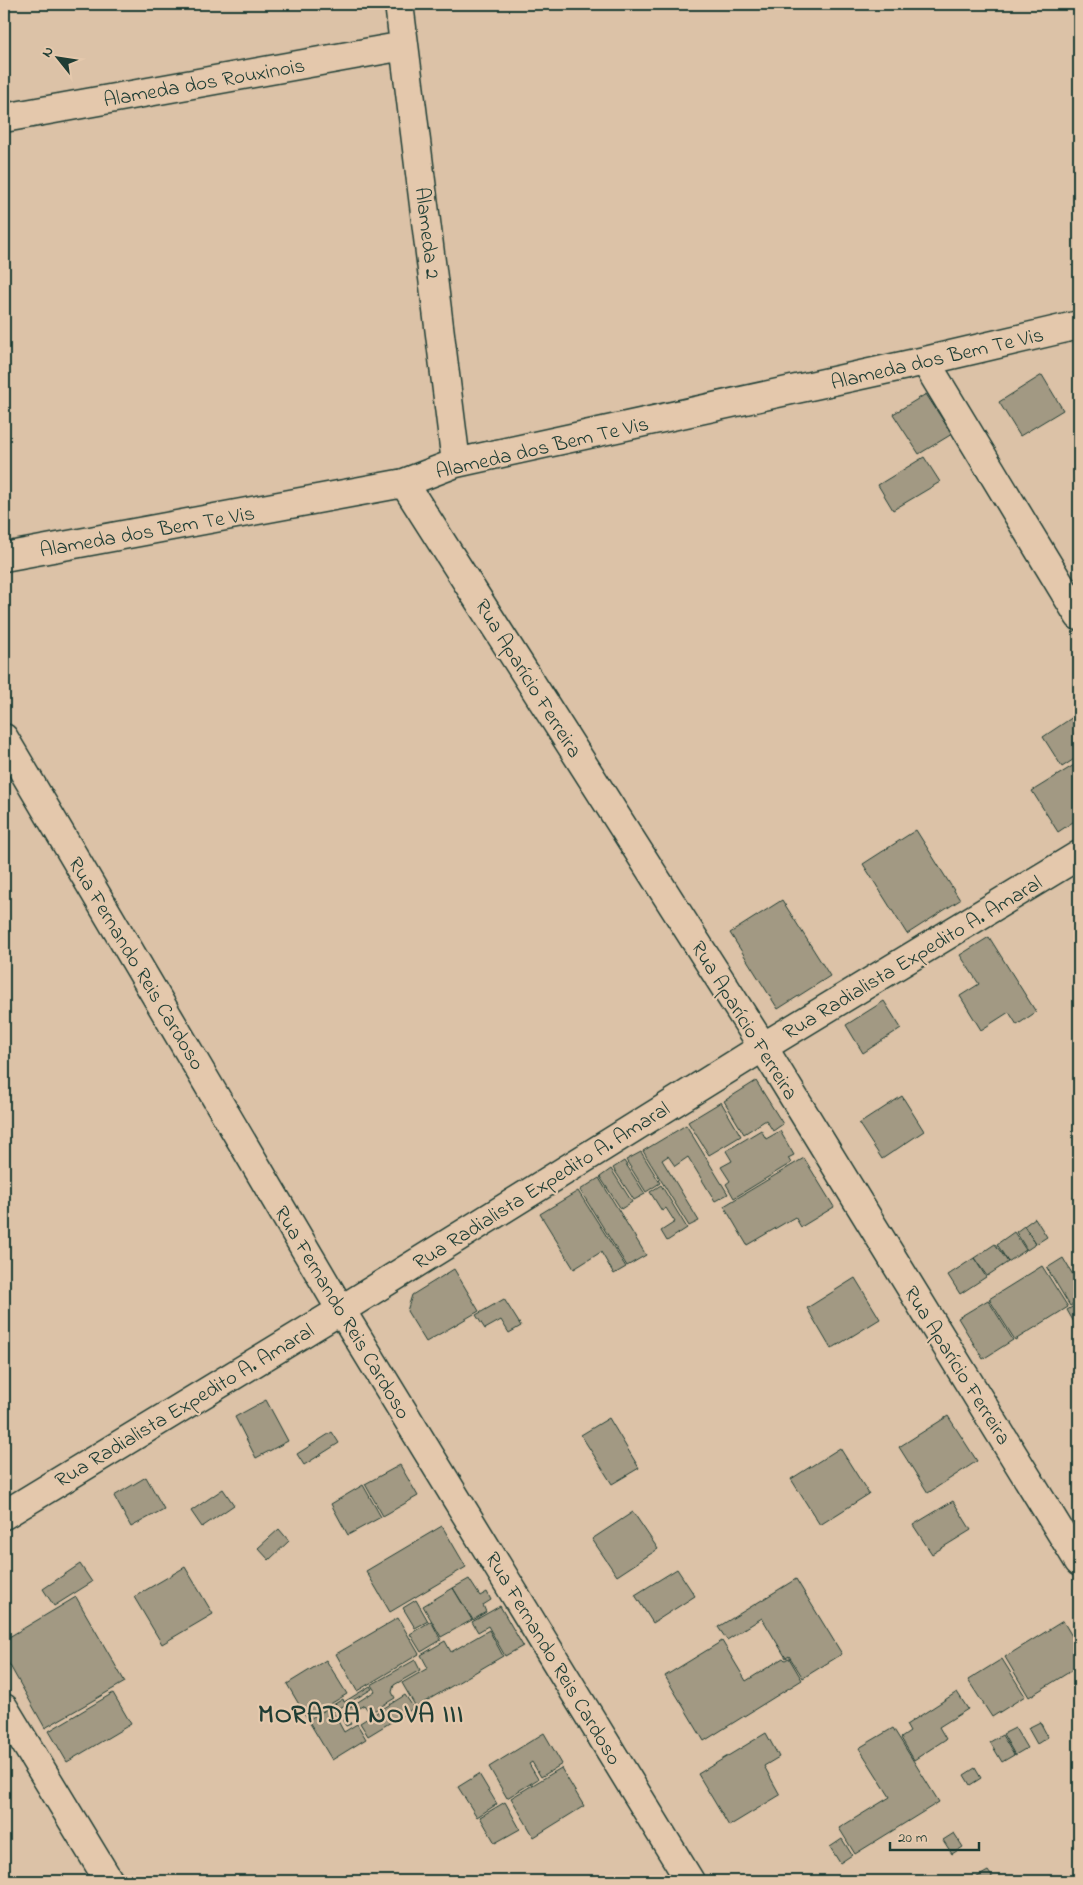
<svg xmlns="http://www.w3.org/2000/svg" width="1083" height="1885" viewBox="0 0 1083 1885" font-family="'Indie Flower',sans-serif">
<rect width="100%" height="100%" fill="#dcc2a7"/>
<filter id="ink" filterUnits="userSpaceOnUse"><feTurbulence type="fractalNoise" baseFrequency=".02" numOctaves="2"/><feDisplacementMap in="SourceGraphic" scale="10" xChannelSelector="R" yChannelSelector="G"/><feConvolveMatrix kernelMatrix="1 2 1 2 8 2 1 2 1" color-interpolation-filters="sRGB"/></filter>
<g filter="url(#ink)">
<path fill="#a29983" stroke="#1f3d34" d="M1042 375 1063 410 1020 436 999 402Z
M926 394 952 434 919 454 893 414Z
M924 457 940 482 893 510 878 485Z
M1079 713V756L1062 767 1043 737Z
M1079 762V818L1058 832 1032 791Z
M916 830 960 900 907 934 863 864Z
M782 900 830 976 778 1009 730 933Z
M989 937 1036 1012 1017 1025 1009 1012 981 1030 960 996 979 984 960 955Z
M884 1001 901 1028 863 1053 846 1025Z
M756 1081 783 1124 773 1131 766 1120 744 1134 724 1101Z
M902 1096 924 1131 882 1159 859 1124Z
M721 1102 741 1136 709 1155 688 1122Z
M686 1125 728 1194 715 1201 688 1157 675 1166 668 1156 662 1160 699 1221 689 1226 643 1151Z
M761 1130 766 1139 780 1131 794 1155 788 1158 791 1163 734 1198 726 1184 730 1181 721 1167 732 1161 726 1151Z
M641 1152 660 1183 646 1192 626 1160Z
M804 1158 834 1207 801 1227 795 1217 747 1245 724 1206Z
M624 1161 645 1194 634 1200 613 1168Z
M611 1169 632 1202 621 1209 600 1177Z
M599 1178 646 1255 627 1266 580 1190Z
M661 1185 687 1228 667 1241 661 1231 675 1222 666 1208 662 1211 650 1192Z
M578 1191 626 1267 614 1274 601 1252 574 1269 540 1214Z
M1035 1218 1047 1237 1036 1244 1024 1226Z
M1024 1226 1036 1244 1027 1250 1016 1232Z
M1014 1232 1026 1250 1008 1262 997 1244Z
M995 1244 1008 1262 987 1276 974 1258Z
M974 1258 986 1277 960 1294 948 1275Z
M1063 1258 1079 1285V1301L1070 1306 1047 1268Z
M1042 1266 1068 1307 1015 1340 989 1299Z
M454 1269 479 1311 426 1342 407 1311 412 1295Z
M855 1278 880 1319 831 1349 807 1308Z
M504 1299 521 1326 509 1333 501 1320 485 1329 476 1315Z
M988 1300 1013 1340 983 1359 958 1318Z
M1079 1303V1331L1067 1310Z
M266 1400 288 1441 256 1458 235 1417Z
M948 1416 977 1461 928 1493 899 1447Z
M609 1418 639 1468 612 1484 581 1435Z
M332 1432 339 1443 304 1465 297 1454Z
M840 1448 869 1494 820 1525 791 1479Z
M400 1465 418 1496 383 1516 365 1484Z
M146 1477 164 1509 131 1527 114 1496Z
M363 1485 381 1517 348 1535 331 1504Z
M223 1489 234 1505 202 1527 191 1511Z
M953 1501 971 1530 932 1554 913 1525Z
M633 1512 658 1549 617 1576 592 1539Z
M442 1526 466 1567 390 1612 366 1571Z
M279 1529 289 1541 269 1560 258 1548Z
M80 1564 92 1582 54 1606 43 1589Z
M185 1567 213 1614 162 1644 134 1597Z
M677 1569 695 1596 653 1623 635 1595Z
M469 1579 480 1596 487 1592 491 1600 483 1605 486 1612 473 1620 453 1588Z
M796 1579 842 1654 803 1678 789 1656 786 1658 762 1618 727 1640 718 1627Z
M453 1588 472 1620 441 1637 423 1606Z
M76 1597 125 1682 45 1728 4 1655V1640Z
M416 1600 428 1621 415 1628 403 1608Z
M500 1606 523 1646 505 1656 488 1626 478 1632 472 1622Z
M398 1618 419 1654 357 1691 336 1654Z
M431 1621 441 1640 421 1652 410 1634Z
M1063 1621 1079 1648V1666L1029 1697 1005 1657Z
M489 1630 503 1656 416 1707 402 1683 428 1668 421 1655 445 1641 451 1652Z
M722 1641 746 1681 783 1658 785 1660 789 1658 802 1680 704 1741 665 1676Z
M1002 1659 1025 1696 992 1717 968 1680Z
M326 1660 347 1694 307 1718 287 1684Z
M415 1660 420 1670 394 1685 392 1692 395 1698 370 1713 364 1705 346 1716 351 1724 346 1726 339 1714 375 1691 371 1685Z
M370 1686 372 1689 333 1712 344 1732 357 1724 366 1739 332 1760 308 1720 343 1699 344 1702Z
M957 1692 968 1709 939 1727 946 1739 914 1760 901 1738 910 1732 906 1725Z
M113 1693 131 1724 67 1762 49 1731Z
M405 1695 414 1708 368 1736 360 1723Z
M1040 1722 1048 1737 1037 1744 1028 1728Z
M893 1728 939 1802 855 1854 839 1828 890 1797 859 1748Z
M1015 1728 1027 1748 1015 1755 1003 1734Z
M544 1733 562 1764 541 1777 532 1762 529 1764 538 1779 507 1798 489 1767Z
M766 1733 779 1757 764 1766 780 1795 729 1826 698 1774Z
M1002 1735 1014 1755 1002 1762 990 1742Z
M561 1768 584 1806 534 1837 511 1798Z
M975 1768 981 1778 970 1785 964 1775Z
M479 1774 497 1804 477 1817 458 1787Z
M505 1802 520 1829 495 1843 480 1817Z
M954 1833 963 1847 952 1854 943 1840Z
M842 1839 852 1855 840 1863 830 1847Z
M988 1871 995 1881H970Z"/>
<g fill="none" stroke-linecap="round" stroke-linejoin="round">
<g stroke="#1f3d34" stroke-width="31">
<path id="minor" d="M399 4 456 463
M4 118 404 46
M925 361 1079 616
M404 483 763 1047 1079 1562
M4 557 404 483 456 463 925 361 1079 325
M4 738 341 1310 690 1881
M4 1515 341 1310 763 1047 1079 855
M4 1708 109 1881"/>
</g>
<use href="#minor" stroke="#e4c8ac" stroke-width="28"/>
</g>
</g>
<g text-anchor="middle" stroke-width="4.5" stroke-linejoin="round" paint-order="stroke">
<g font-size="21" fill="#1f3d34" stroke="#e4c8ac">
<text transform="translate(204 82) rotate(-10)" y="7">Alameda dos Rouxinois</text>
<text transform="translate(428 233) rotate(83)" y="7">Alameda 2</text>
<text transform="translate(937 358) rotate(-13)" y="7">Alameda dos Bem Te Vis</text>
<text transform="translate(542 447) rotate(-13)" y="7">Alameda dos Bem Te Vis</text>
<text transform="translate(147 531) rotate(-10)" y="7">Alameda dos Bem Te Vis</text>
<text transform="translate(529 678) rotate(58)" y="7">Rua Aparício Ferreira</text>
<text transform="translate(912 957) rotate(-31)" y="7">Rua Radialista Expedito A. Amaral</text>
<text transform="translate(137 963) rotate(59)" y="7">Rua Fernando Reis Cardoso</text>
<text transform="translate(745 1020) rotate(58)" y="7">Rua Aparício Ferreira</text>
<text transform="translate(541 1185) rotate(-32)" y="7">Rua Radialista Expedito A. Amaral</text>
<text transform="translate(343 1312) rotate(59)" y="7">Rua Fernando Reis Cardoso</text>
<text transform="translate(958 1365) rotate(58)" y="7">Rua Aparício Ferreira</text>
<text transform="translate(184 1405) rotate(-31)" y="7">Rua Radialista Expedito A. Amaral</text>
<text transform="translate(554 1658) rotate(59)" y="7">Rua Fernando Reis Cardoso</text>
</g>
<g font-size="26" font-weight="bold" letter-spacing="1" fill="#1f3d34" stroke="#e4c8ac">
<text x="361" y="1722">MORADA NOVA III</text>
</g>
</g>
<rect width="1083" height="1885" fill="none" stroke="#e4c8ac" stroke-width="20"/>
<rect x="10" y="10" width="1063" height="1865" fill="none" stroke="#1f3d34" stroke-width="2" filter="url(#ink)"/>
<g transform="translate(58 58) rotate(300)" stroke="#e4c8ac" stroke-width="4" paint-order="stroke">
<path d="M0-4L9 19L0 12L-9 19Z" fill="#1f3d34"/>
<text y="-8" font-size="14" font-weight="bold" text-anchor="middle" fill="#1f3d34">N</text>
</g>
<path d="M890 1842v8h89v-8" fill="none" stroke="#1f3d34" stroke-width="2.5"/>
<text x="898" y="1842" font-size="15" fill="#1f3d34" stroke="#e4c8ac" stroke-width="4" paint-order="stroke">20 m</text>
</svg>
